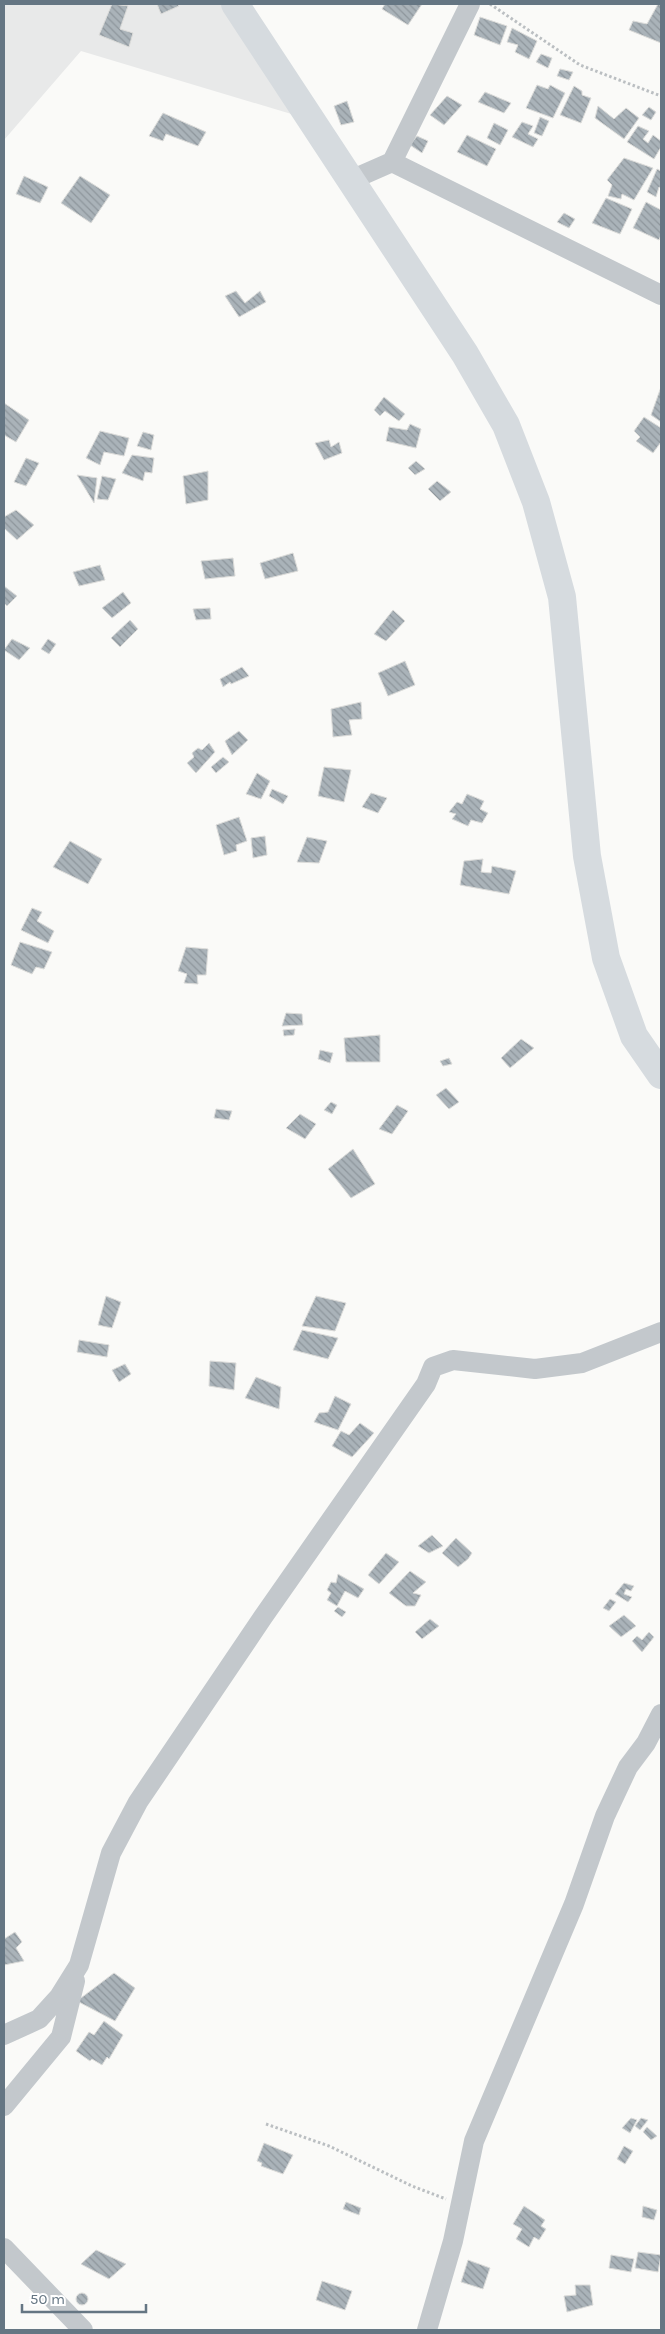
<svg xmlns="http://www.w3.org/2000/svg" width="665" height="2334" viewBox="0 0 665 2334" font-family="Karla,sans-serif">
<defs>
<pattern id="building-back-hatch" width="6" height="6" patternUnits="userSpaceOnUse" patternTransform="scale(1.25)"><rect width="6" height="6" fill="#aab3b9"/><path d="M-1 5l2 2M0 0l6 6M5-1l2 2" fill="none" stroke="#8e969c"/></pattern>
</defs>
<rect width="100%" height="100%" fill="#fafaf8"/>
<path fill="#e8e9e9" d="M4 4H224L298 116 81 51 4 140Z"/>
<path fill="url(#building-back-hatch)" stroke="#dcdcda" d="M112 4 128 6 120 29 133 33 129 47 99 35Z
M157 4H177L179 6 161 14Z
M385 4H422L408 25 382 9Z
M658 4H661V43L629 30 633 21 647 24Z
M480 17 507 26 500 45 474 35Z
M512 28 537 41 529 59 515 52 518 45 507 42Z
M541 54 552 58 548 68 536 62Z
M560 69 573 72 569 80 557 76Z
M537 85 548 89 550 85 565 93 553 118 526 108Z
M574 86 582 91V95L591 98 581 123 560 115Z
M485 92 511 103 504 113 478 102Z
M447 96 462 105 444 125 430 115Z
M347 101 354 122 341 125 334 106Z
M598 106 614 119 626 108 639 118 624 139 595 118Z
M649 107 656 112 651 120 642 115Z
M163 113 206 132 198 146 166 134 163 141 149 136Z
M540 117 549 121 542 136 534 133Z
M522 122 533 126 528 134 538 139 533 147 512 137Z
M494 123 508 130 500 145 487 138Z
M638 126 649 131 643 139 648 143 653 135 661 141V147L654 159 627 142Z
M467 135 496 149 487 166 457 152Z
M417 136 428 141 422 153 410 145Z
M624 158 653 168 634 200 622 194 621 199 608 196 612 185 607 180Z
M657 169 661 171V188L659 187 656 197 647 192Z
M24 176 48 187 40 203 16 194Z
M80 176 110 195 91 223 61 203Z
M606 198 632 209 620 234 592 223Z
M646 202 661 210V235L659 240 633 228Z
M564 213 575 219 569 228 557 222Z
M236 291 245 303 260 291 266 302 239 317 225 296Z
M661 387V422L651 415Z
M384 397 405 414 399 421 385 411 380 416 374 410Z
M4 403 29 420 16 442 4 435Z
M644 417 661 428V442L653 453 636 441 640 437 634 431Z
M410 424 421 429 416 448 386 441 389 427 407 430Z
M100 431 129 438 124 456 104 452 100 465 86 458Z
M143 432 154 435 151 450 137 446Z
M329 440 331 447 339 442 342 453 324 460 315 443Z
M132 455 154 458 152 473 145 472 143 481 122 473Z
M26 458 39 463 26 486 14 482Z
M416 461 425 469 415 475 408 468Z
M208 471V500L186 504 183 476Z
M77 475 97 478 94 503Z
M102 476 116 479 108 500 97 499Z
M437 481 451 492 440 501 428 489Z
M16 510 34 525 17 540 4 528V517Z
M293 553 298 571 265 579 260 563Z
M233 558 235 576 205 579 201 561Z
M100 565 105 580 79 586 73 572Z
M4 586 17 596 7 606 4 603Z
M123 592 131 603 112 618 102 608Z
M210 608 211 619 196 620 193 609Z
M393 610 405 621 386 641 374 634Z
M130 620 138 629 120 647 111 638Z
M12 639 30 648 19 660 4 650Z
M48 639 56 644 49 654 41 649Z
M405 661 415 685 388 696 378 673Z
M242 667 249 676 231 684 230 682 223 687 220 679Z
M361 702 362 719 349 720 352 735 333 737 331 709Z
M239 731 248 740 232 755 225 741Z
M209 743 215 752 196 773 187 763 194 757 192 753 198 748 202 750Z
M223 757 229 762 216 773 211 767Z
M324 767 351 770 344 802 318 796Z
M257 773 270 781 261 799 246 794Z
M272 789 288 796 283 804 269 796Z
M371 793 387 798 378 813 362 807Z
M467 794 484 801 480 809 488 813 482 823 471 820 468 826 452 819 456 814 449 812 457 802 462 804Z
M239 817 247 841 236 845 237 851 224 855 216 825Z
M265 836 267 855 253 858 251 838Z
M307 837 327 841 319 863 297 862Z
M70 841 102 859 88 884 53 867Z
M483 859 481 872 491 873 492 866 516 871 509 894 460 885 464 861Z
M32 908 42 912 37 921 54 931 48 943 21 930Z
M20 942 52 952 44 969 36 967 32 974 11 965Z
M186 947 208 949 206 975H197L198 984 184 983 187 974 178 971Z
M286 1013 302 1014 303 1025 282 1026Z
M295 1029 294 1035 284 1036 283 1030Z
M380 1035V1062H346L344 1038Z
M521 1039 534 1048 510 1068 501 1058Z
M320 1050 333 1053 330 1063 318 1059Z
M449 1058 452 1064 443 1066 440 1061Z
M446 1088 459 1102 449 1109 436 1095Z
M331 1102 337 1105 332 1114 324 1110Z
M397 1105 408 1111 392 1134 379 1129Z
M216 1109 232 1111 229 1120 214 1118Z
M300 1114 316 1124 305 1139 286 1128Z
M353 1149 375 1184 351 1198 328 1169Z
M106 1296 121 1302 112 1328 98 1325Z
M316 1296 346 1303 335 1331 302 1326Z
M302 1330 338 1338 328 1359 293 1350Z
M79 1340 109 1345 107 1357 77 1352Z
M210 1361 236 1363 234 1390 209 1386Z
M125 1364 131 1374 119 1382 112 1370Z
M256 1377 281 1387 279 1409 245 1398Z
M335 1396 351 1404 338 1430 314 1422 319 1413 328 1412Z
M360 1423 374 1433 352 1457 332 1446 341 1431 349 1435Z
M432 1535 443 1546 429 1553 418 1546Z
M456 1538 472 1553 468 1559 458 1567 442 1553Z
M386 1553 399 1562 379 1584 368 1575Z
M410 1571 426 1582 413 1593 421 1595 415 1606H406L389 1593Z
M338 1574 364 1589 358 1598 345 1591 337 1606 327 1600 331 1593 327 1590 331 1582 336 1583Z
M624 1583 634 1586 631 1591 626 1589 624 1594 632 1597 628 1602 615 1594Z
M610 1599 616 1602 609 1611 603 1608Z
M338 1607 346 1612 342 1617 334 1611Z
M624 1615 636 1626 621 1637 609 1626Z
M430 1619 439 1626 422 1639 415 1632Z
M649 1632 654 1637 642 1652 632 1641 637 1636 642 1640Z
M15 1932 22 1942 16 1948 24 1961 4 1965V1939Z
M114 1973 135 1988 115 2021 77 2001Z
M104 2021 123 2035 109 2059 107 2057 102 2065 92 2059 90 2061 76 2051 89 2032 94 2035Z
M631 2118 637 2120 630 2133 622 2128Z
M641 2118 648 2120 640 2130 635 2126Z
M647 2127 657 2136 651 2140 643 2132Z
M264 2143 293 2155 283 2174 261 2166 262 2163 257 2161Z
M624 2146 633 2151 625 2164 617 2159Z
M346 2202 361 2208 359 2215 343 2209Z
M524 2206 545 2220 541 2226 546 2229 539 2240 534 2237 529 2247 516 2239 522 2229 513 2224Z
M643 2206 657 2210 654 2220 642 2217Z
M96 2250 126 2264 109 2279 81 2264Z
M638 2252 661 2255 658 2272 635 2268Z
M611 2255 634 2259 631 2272 609 2268Z
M468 2260 490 2268 483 2289 461 2282Z
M322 2281 352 2291 345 2310 316 2300Z
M575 2285H590L593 2305 567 2312 564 2296 576 2295Z
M76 2299a6 6 0 1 1 12 0a6 6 0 1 1-12 0Z"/>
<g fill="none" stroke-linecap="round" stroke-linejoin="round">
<path stroke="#bbbfc2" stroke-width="3" stroke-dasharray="2.5 2.5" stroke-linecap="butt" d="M490 4 580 65 661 96
M266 2124 329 2146 412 2186 446 2199"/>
<path stroke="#c3c8cc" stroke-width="20" d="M392 162 661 295
M351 180 392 162 470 4
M4 2035 39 2019 59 1997 79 1965 111 1853 138 1802 263 1617 426 1384 433 1367 453 1360 535 1369 582 1363 661 1332
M4 2106 61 2037 75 1981
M4 2248 83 2330
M427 2330 453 2241 474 2141 574 1904 605 1816 628 1767 646 1743 661 1714"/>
<path stroke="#d6dbdf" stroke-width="28" d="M235 4 465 354 506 425 536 502 562 597 587 856 606 958 634 1036 661 1075"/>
</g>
<rect width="665" height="2334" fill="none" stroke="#657683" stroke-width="10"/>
<path d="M22 2304v8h124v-8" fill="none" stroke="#657683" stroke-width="2.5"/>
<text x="30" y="2304" font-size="15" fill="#657683" stroke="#ffffff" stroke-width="4" paint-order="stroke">50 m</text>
</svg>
